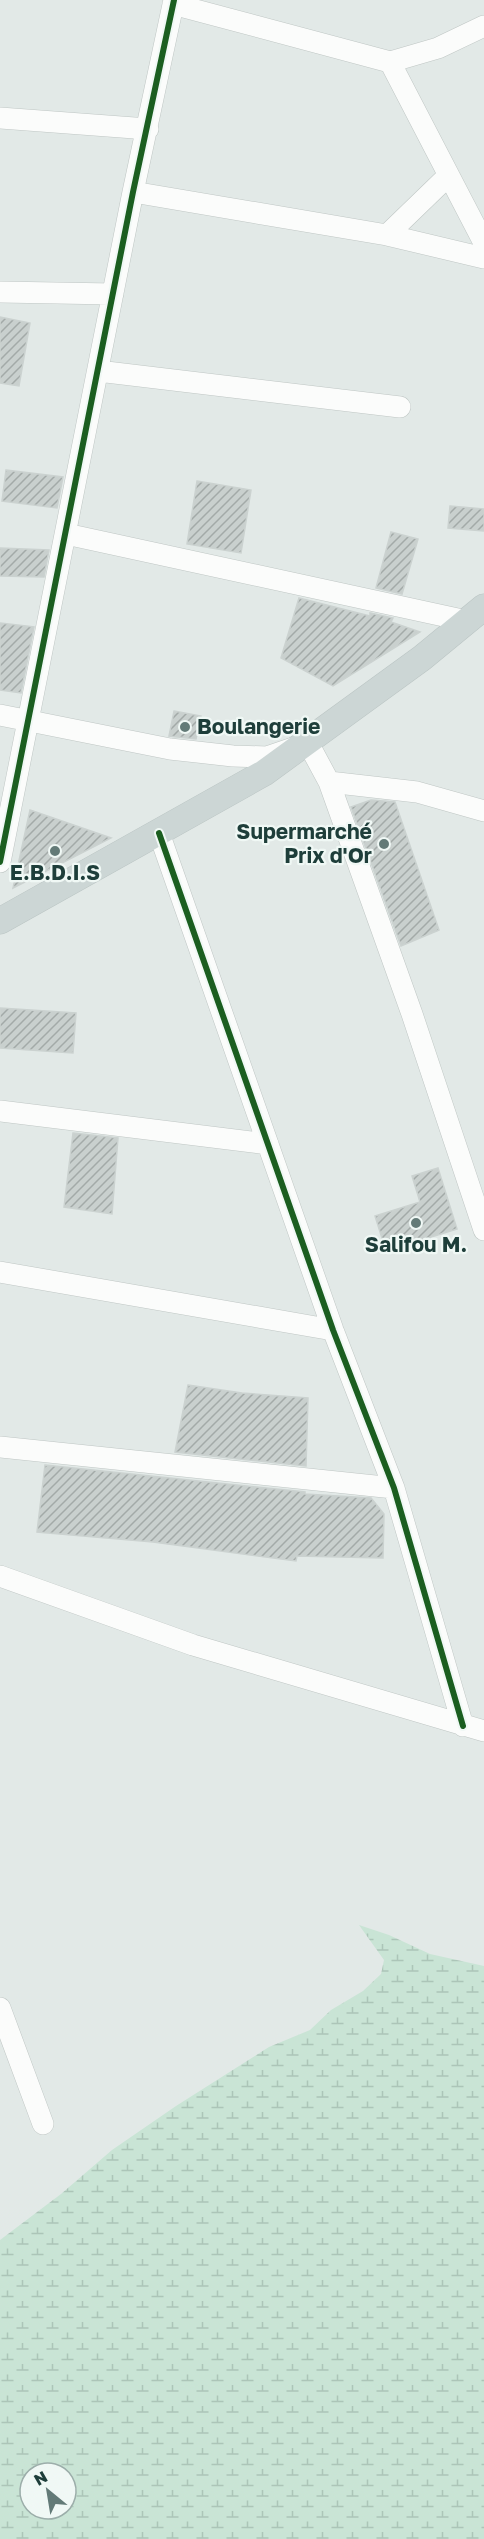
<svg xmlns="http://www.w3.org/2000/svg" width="484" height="2539" viewBox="0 0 484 2539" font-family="'Golos Text',sans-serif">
<defs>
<pattern id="wetland-marsh" width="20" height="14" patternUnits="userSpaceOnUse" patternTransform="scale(1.5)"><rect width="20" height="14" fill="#c9e4d5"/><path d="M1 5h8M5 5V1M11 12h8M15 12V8" fill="none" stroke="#acc5b8"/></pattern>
<pattern id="building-hatch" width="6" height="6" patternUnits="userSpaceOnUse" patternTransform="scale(1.5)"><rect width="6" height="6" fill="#c9d0ce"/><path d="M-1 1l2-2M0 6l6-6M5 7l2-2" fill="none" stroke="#a3aaa8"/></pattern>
</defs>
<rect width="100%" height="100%" fill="#e2e9e7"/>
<path fill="url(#wetland-marsh)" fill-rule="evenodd" d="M359 1925 389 1935 430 1954 484 1966V2539H0V2240L61 2194 112 2150 176 2106 269 2047 310 2030 331 2010 363 1991 381 1974 384 1960ZM30 2473H66V2509H30Z"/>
<path fill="url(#building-hatch)" stroke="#cbd2d0" stroke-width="1.5" d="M0 317 30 323 19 386 0 383Z
M6 470 63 477 57 508 2 501Z
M197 481 251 490 241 553 187 544Z
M450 506 484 509V531L448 528Z
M391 532 418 539 402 594 376 588Z
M0 548 49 550 44 577 0 576Z
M299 598 370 616V613L393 618 391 622 420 632 333 686 281 658Z
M0 623 34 627 21 693 0 690Z
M174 711 201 716 196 739 169 736Z
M371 800 395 802 439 930 401 946 351 807Z
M30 810 111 838 13 888Z
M0 1008 76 1013 73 1053 0 1048Z
M73 1133 118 1138 112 1214 64 1207Z
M438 1168 457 1229 386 1251 375 1216 420 1202 412 1176Z
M188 1385 242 1393 308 1398 306 1466 175 1452Z
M45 1465 305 1492V1494L371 1498 384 1514 383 1558 297 1556 296 1561 153 1542 37 1532Z"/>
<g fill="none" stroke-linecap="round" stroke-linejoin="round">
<g stroke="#bfc6c4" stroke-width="22">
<path id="minor" d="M173 4 390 62 438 48 484 26
M390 62 484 243
M0 118 148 129
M133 192 387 235 484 258
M387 235 448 176
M0 292 113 294
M98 371 400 407
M66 534 467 621
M0 715 170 749 233 756 267 757 308 743 329 782 412 1014 484 1230
M329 782 417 792 484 811
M159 833 333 1330 394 1488 463 1726
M0 862 133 192 174 0
M0 1111 268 1144
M0 1272 333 1330
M0 1447 394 1488
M0 1576 193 1645 484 1731
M0 2008 43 2124"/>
</g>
<g stroke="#bbc5c4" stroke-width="27">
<path id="major" d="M0 921 264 773 422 658 484 607"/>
</g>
<use href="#minor" stroke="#fbfcfb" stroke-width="21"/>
<use href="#major" stroke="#ccd6d5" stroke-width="26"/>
<g stroke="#f0f8f5" stroke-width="10">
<path id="cycleway" d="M159 833 333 1330 394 1488 463 1726
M0 862 133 192 174 0"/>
</g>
<use href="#cycleway" stroke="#1b5e20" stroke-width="6"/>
</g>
<g fill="#637a77" stroke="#f0f8f5" stroke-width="2">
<circle cx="185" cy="727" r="6"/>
<circle cx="384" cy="844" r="6"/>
<circle cx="55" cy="851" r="6"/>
<circle cx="416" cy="1223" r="6"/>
</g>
<g text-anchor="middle" stroke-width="4.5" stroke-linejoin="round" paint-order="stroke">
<g font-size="21" font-weight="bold" fill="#1e3e3a" stroke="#f0f8f5">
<text x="197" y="734" text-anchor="start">Boulangerie</text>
<text x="372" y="839" text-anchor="end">Supermarché<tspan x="372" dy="24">Prix d'Or</tspan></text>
<text x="55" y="880">E.B.D.I.S</text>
<text x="416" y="1252">Salifou M.</text>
</g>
</g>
<g transform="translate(48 2491) rotate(330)"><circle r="28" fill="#f0f8f5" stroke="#9caeaa" stroke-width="1.5"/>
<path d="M0-4.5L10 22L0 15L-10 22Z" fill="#637a77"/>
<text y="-9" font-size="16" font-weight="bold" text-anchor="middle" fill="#1e3e3a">N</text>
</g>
</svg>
